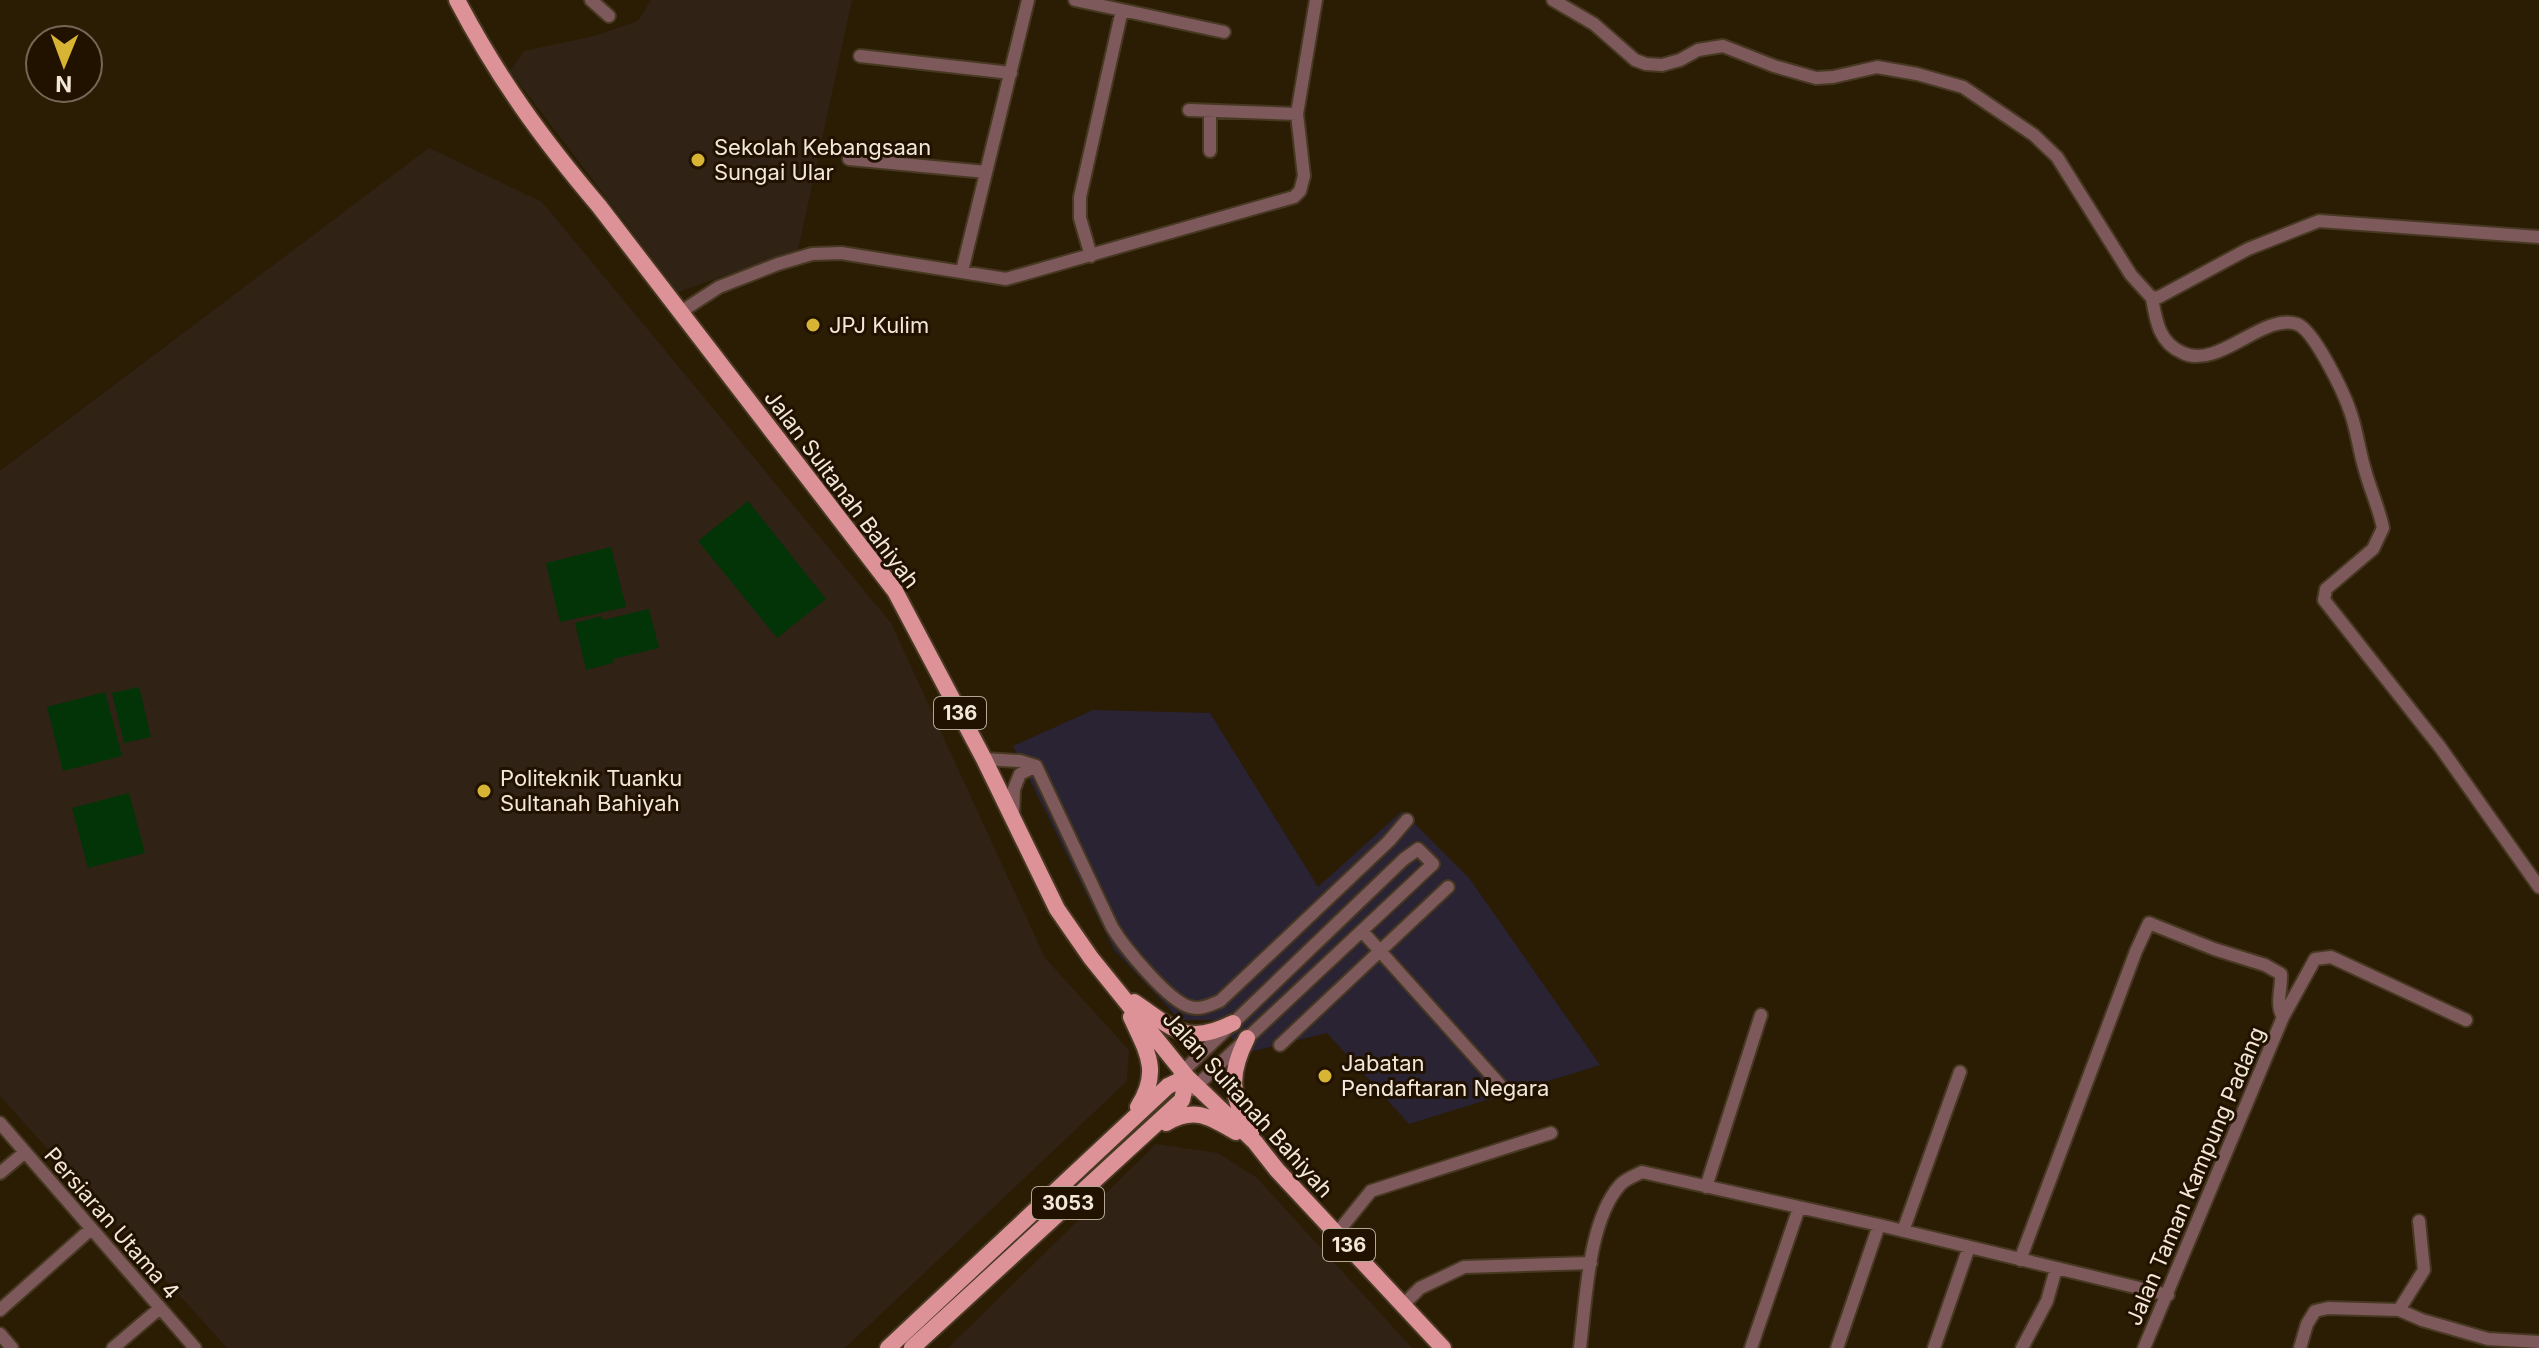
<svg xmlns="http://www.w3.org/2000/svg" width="2539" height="1348" viewBox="0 0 2539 1348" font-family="Inter,sans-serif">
<rect width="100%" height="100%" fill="#2b1c04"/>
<path fill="#292333" d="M1093 710 1210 713 1318 887 1402 811 1469 878 1600 1065 1409 1124 1327 1033 1246 1053 1215 1020H1180L1114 950 1013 746Z"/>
<path fill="#302316" d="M651 0H852L798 250 678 292 510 71 524 51 594 36 638 21Z
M429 148 542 202 891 623 1045 958 1129 1050 1127 1081 845 1348H227L0 1096V471Z
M1156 1144 1218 1153 1256 1177 1412 1348H948Z"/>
<path fill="#023407" d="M748 501 826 599 777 638 698 541Z
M611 547 626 607 560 622 546 563Z
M649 609 659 648 613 659V663L586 670 575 623 601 616 603 620Z
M139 687 151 737 124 743 112 693Z
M105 692 122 756 63 771 47 707Z
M129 793 145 853 88 868 72 808Z"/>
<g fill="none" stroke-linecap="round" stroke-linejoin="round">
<g stroke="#473822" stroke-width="16">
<path id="minor" d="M591 0 609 16
M1075 0 1224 32
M1553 0 1594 24 1635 60 1646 64 1662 65 1680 60 1698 50 1723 46 1774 66 1816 78 1833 77 1877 67 1917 74 1963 87 2034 135 2057 157 2131 275 2152 298 2159 297 2248 249 2319 221 2539 237
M860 56 1011 73
M1189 110 1297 114
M1210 111V151
M849 159 986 172
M1091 256 1080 218V197L1122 10
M962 271 1028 0
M2152 298C2156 321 2159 343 2183 353 2218 370 2264 312 2297 324 2314 330 2344 393 2350 411 2357 430 2359 451 2365 470 2370 489 2379 508 2383 528L2373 549 2326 589 2324 600 2440 747 2539 887
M679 313 719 287 778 264 812 254 841 253 1006 279 1294 197 1300 191 1304 176 1297 114 1316 0
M984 759 1020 761 1036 766 1020 774 1014 789 1013 815
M1036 766 1112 927C1124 947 1168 1001 1190 1007 1201 1010 1210 1005 1220 1001L1389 841 1407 820
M1362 931 1501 1086
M2283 1017 2315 959 2331 957 2466 1020
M1280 1045 1448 887
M1179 1075 1404 859 1418 849 1433 864 1192 1090
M0 1123 195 1348
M0 1173 24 1153
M1706 1187 1761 1015
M1903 1231 1960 1072
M1337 1233 1371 1191 1551 1133
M2020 1260 2136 951 2149 923 2214 949 2265 965 2281 974C2282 988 2275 1005 2283 1017L2144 1348
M1404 1304 1420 1288 1464 1267 1591 1263
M0 1310 91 1229
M2399 1310 2424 1270 2419 1221
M0 1334 12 1348
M113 1348 160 1308
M1580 1348C1586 1300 1588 1221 1620 1185 1625 1179 1634 1176 1642 1172L1879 1225 2168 1295
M1751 1348 1799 1208
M1837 1348 1879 1225
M1934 1348 1969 1247
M2022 1348 2047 1301 2056 1269
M2300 1348 2307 1324 2315 1311 2328 1308 2399 1310 2422 1320 2488 1339 2539 1342"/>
</g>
<g stroke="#473822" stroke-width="20">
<path id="major" d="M457 0C498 78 542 139 599 206L895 591 984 759 1057 909 1091 958 1187 1077 1255 1142 1277 1170 1443 1348
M1134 1002C1173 1028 1186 1047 1233 1023
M1131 1017C1147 1052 1161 1071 1138 1107
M1247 1038C1227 1077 1232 1096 1251 1133
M1166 1123C1195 1106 1210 1117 1236 1132
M888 1348 1168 1086 1187 1077
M912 1348 1182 1100 1187 1077"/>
</g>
<use href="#minor" stroke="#7d595b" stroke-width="12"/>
<use href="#major" stroke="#dd9297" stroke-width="16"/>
</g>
<g fill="#d7b434" stroke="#211200" stroke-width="3">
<circle cx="698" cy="160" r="8"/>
<circle cx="813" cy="325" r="8"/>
<circle cx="484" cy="791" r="8"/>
<circle cx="1325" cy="1076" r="8"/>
</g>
<g text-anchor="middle" stroke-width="6" stroke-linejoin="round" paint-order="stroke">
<g fill="#211200" stroke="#b3a798" stroke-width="2">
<rect x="934" y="697" width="52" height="32" rx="6"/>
<rect x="1032" y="1187" width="72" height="32" rx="6"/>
<rect x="1323" y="1229" width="52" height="32" rx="6"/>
</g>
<g font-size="20" font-weight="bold" fill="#f2e7d9">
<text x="960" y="720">136</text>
<text x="1068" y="1210">3053</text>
<text x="1349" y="1252">136</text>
</g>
<g font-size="22" fill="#f2e7d9" stroke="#211200" text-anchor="start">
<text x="714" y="155">Sekolah Kebangsaan<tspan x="714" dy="25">Sungai Ular</tspan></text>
<text x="829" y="333">JPJ Kulim</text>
<text x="500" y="786">Politeknik Tuanku<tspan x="500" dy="25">Sultanah Bahiyah</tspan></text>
<text x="1341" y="1071">Jabatan<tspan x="1341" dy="25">Pendaftaran Negara</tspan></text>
</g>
<g font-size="22" fill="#f2e7d9" stroke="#211200">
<text transform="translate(842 489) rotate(53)" y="8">Jalan Sultanah Bahiyah</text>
<text transform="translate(1248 1104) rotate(48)" y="8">Jalan Sultanah Bahiyah</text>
<text transform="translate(2195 1176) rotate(-67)" y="8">Jalan Taman Kampung Padang</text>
<text transform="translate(112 1223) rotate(49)" y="8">Persiaran Utama 4</text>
</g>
</g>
<g transform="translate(64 64) rotate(181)"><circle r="38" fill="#211200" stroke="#756757" stroke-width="2"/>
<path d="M0-6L14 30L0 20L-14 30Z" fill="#d7b434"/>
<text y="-12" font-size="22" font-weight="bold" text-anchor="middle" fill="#f2e7d9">N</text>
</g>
</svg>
